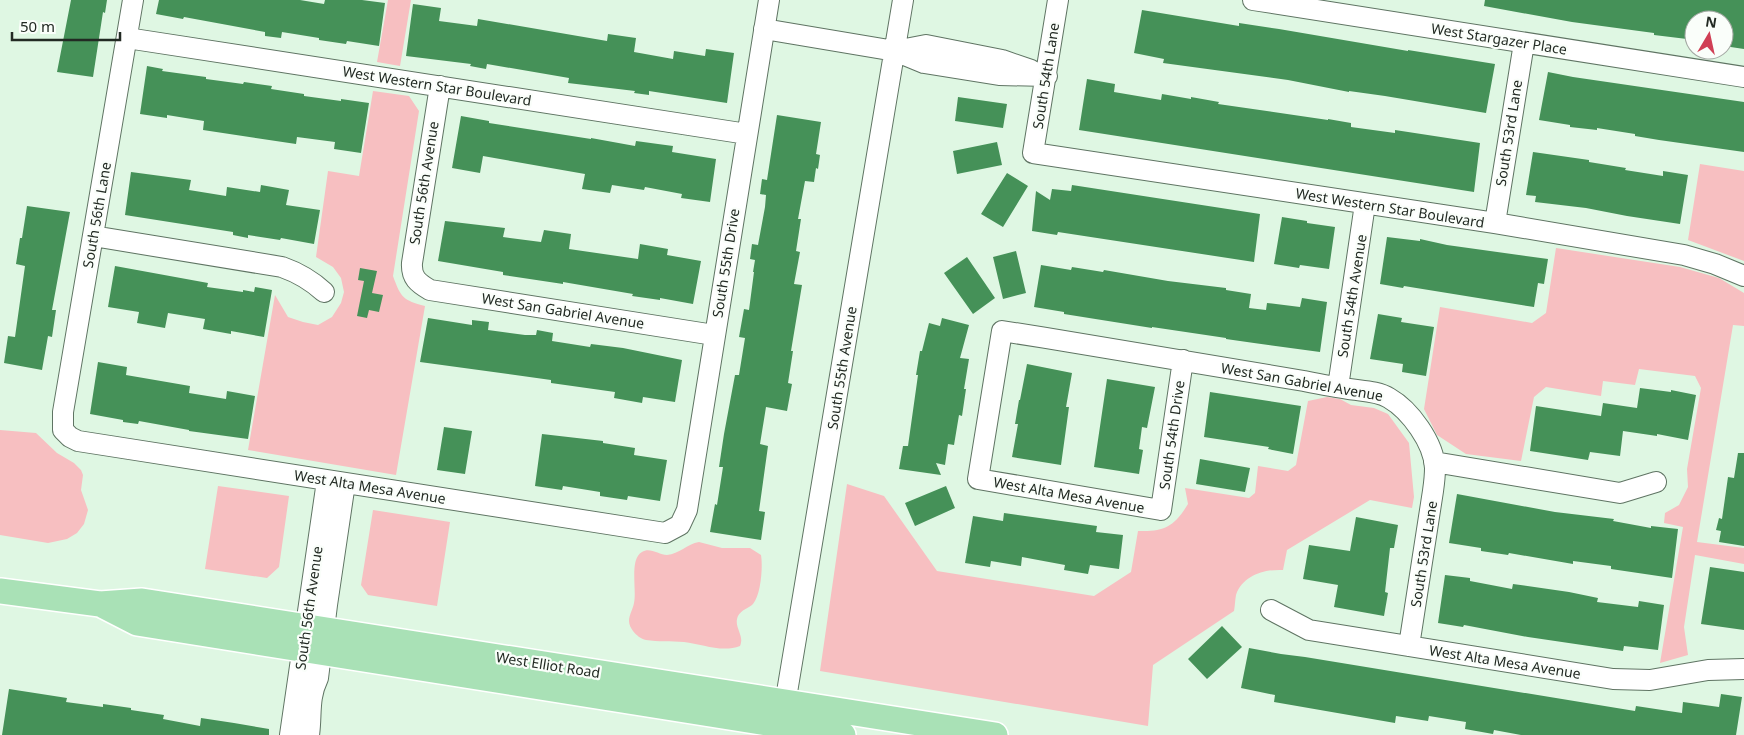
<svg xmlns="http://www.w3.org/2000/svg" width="1744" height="735" viewBox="0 0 1744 735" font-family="'Noto Sans',sans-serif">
<rect width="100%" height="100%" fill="#dff7e3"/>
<path fill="#f7bfc1" d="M388 0H411L400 66 377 62Z
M373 91 409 96 419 111 393 276C401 298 403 300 425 306L396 475 248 450 275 295 288 317 303 322 318 325 332 317 341 303 344 292 341 278 333 267 316 257 328 171 359 176Z
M1700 164 1744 171V261L1688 240Z
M1556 248 1680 267 1719 278 1744 293V326L1733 325 1697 542 1744 548V564L1695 555 1684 627 1688 655 1660 663 1683 527 1664 523 1665 513 1679 505 1688 487 1687 469 1701 388 1695 376 1639 369 1635 385 1603 381 1601 396 1546 387 1534 397 1521 461 1466 454 1437 435 1424 409 1440 307 1532 323 1546 313Z
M1327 397 1340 399 1351 405 1374 408 1388 414 1409 443 1414 497 1412 508 1370 500 1287 550 1283 570C1265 569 1243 575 1236 595 1235 600 1235 606 1234 611L1153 665 1148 726 820 671 847 484 884 496 937 571 1094 596 1131 572 1138 531C1164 532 1174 527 1188 504L1185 488 1249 498 1255 493 1258 466 1288 471 1296 465 1308 401Z
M0 430 36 433 57 453 74 463 81 470 83 475 81 490 88 510 84 524 77 533 67 539 48 543 0 535Z
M218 486 289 496 279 567 267 578 205 569Z
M373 510 450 522 437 606 368 595 361 585Z
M699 542 722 548H750L761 555C763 566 761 595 753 604 749 608 741 610 738 616 733 627 745 635 740 646 722 653 702 644 684 642 671 641 658 642 646 640 641 639 636 635 633 631 631 628 629 625 629 621 629 615 633 609 634 603 637 590 629 559 642 552 650 547 659 555 667 555 679 554 687 544 699 542Z"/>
<path fill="#459158" d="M71 0H107L105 13 103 12 93 77 57 72Z
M159 0H300L324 4 325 0H362L385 3 379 46 347 41 346 44 319 40V38L282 32 281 38 265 36V32L184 17 183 19 156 14Z
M1485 0H1744V49L1724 46V20H1694V40L1687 39 1654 35V33L1572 22 1484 6Z
M413 4 441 8 439 21 477 26 478 19 607 41 608 34 636 38 634 52 673 59 674 51 705 56 706 49 734 53 727 103 649 91V95L634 93 635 91 568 83 569 78 487 64 486 69 470 66 471 64 406 56Z
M1142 10 1239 26V23L1279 29 1408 51V50L1495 64 1486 113 1385 96 1349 91V92L1288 80 1163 63 1164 59 1134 53Z
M147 66 163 69 162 71 206 77V79L243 84 244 82 272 86 271 89 304 94V96L341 101V99L369 103 361 153 334 149 335 142 297 137 296 144 203 130 204 121 167 115V118L140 114Z
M1548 72 1573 77 1744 102V152L1659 140 1635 136V134L1597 128V130L1570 127V125L1539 120Z
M1087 79 1115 84 1114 92 1161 100 1162 94 1191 99V97L1219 102 1218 104 1328 120V119L1351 123V127L1395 133V130L1480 143 1474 192 1079 130Z
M958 97 1007 104 1003 128 955 121Z
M777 115 821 122 816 154 820 155 818 169 816 168 814 182 805 181 798 219H801L796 251 800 252 794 284 802 285 791 351H793L788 383 792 384 787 411 766 407 760 444 768 446 759 511 765 512 761 540 710 532 715 504 717 505 723 467H719L724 434 735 375H739L745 338 739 337 744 309 749 310 754 272H753L755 260 750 259 752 244 758 245 765 207 766 195 760 194 762 179 767 180Z
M461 116 489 121V123L591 139V138L635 146 636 141 658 144 673 146 672 152 716 159 710 202 681 198 682 194 645 187 644 190 612 185 610 193 582 189 585 174 483 156 480 173 452 168Z
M997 142 1002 165 957 174 953 151Z
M1533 152 1589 160V162L1626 168 1625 170 1663 176V171L1688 175 1680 224 1627 216 1586 208 1535 202 1536 196 1526 195Z
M131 172 191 180 189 190 226 196 227 187 260 192 261 185 289 190 286 205 320 210 314 244 281 238 280 240 248 235V238L233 235V232L125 215Z
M1007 173 1028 186 1003 227 981 214Z
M1072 185 1260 214 1254 262 1058 232 1057 235 1032 231 1036 191 1050 200 1052 189 1071 191Z
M27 206 70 212 52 310H56L52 337 48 336 42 370 4 363 8 336 15 337 25 266 16 264 20 238H22Z
M1282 217 1307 221V223L1335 227 1329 269 1300 265 1299 268 1274 264Z
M445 221 505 228 503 237 541 242 544 230 571 234 569 249 638 259 640 244 668 249 667 255 701 261 693 304 660 298V300L632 296 633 294 563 282V284L503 275V272L438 261Z
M1387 237 1420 241V239L1447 245 1548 259 1544 284 1538 283 1534 307 1404 286 1403 288 1380 284Z
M1016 251 1026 293 1003 299 993 257Z
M967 257 995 298 973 314 944 273Z
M1041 265 1071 270 1072 267 1103 272 1104 270 1168 281 1226 288V290L1251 294 1249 308 1266 310 1267 303 1300 307 1302 298 1327 302 1320 352 1254 343 1226 339V338L1152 327V328L1064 314V312L1034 307Z
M115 266 208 283 207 287 243 292V290L254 292 255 287 272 290 264 337 231 331V334L203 329 205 319 168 313 165 328 137 323 139 312 108 307Z
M360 268 377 271 372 293 383 295 379 312 369 310 367 318 357 316 364 281 358 280Z
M1378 314 1402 318 1401 322 1434 327 1426 376 1402 372 1403 364 1370 359Z
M428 318 472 325V320L489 322 488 330 525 335H536L537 330 553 333 552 341 590 347 591 344 623 348 682 360 675 402 643 397 642 403 614 398 615 392 551 383V380L420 362Z
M942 318 969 325 960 358 969 359 964 389H966L962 416 959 415 954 445 948 444 945 465 936 463 941 475 899 469 903 446H908L918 375H916L920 351H922L929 323 940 326Z
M98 362 127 367 126 375 190 386 189 393 226 399 227 391 255 396 248 439 189 431V430L139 421 138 424 123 422V420L90 414Z
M1027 364 1072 373 1066 407H1069L1061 465 1012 457 1018 424H1015L1019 400H1020Z
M1107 379 1155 387 1147 428 1142 427 1139 449 1143 450 1139 474 1094 467Z
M1640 388 1671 392V390L1696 395 1688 440 1657 434V436L1623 431 1620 456 1590 452 1588 460 1530 451 1536 406 1601 416 1603 403 1637 408Z
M1210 392 1301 406 1293 454 1268 449 1269 447 1204 437Z
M444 427 472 431 465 474 437 470Z
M542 434 603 441V443L635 448 634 455 667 460 660 501 628 496 627 500 600 496V492L563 486 562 490 535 486Z
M1738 453H1744V546L1719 542 1721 531 1716 530 1719 518 1722 519 1728 477 1734 478Z
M1200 459 1250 468 1245 492 1196 484Z
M946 486 955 508 915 526 905 503Z
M1457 494 1555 512 1614 519 1613 521 1651 528V526L1678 529 1672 578 1611 569V566L1573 561V564L1509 553 1508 555 1481 551V548L1449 543Z
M1004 513 1097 526 1096 532 1123 535 1119 569 1090 565 1088 574 1064 570 1065 565 1022 557 1021 566 991 561 990 567 965 563 973 516 1003 521Z
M1356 517 1398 525 1394 548H1390L1385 592 1388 593 1384 616 1334 607 1338 585 1303 579 1309 545 1350 551Z
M1710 567 1744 572V630L1701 624Z
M1445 575 1470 578V581L1512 589 1513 584 1569 592 1598 598 1597 602 1638 607 1639 601 1664 605 1658 650 1624 646 1623 651 1528 637 1464 625 1463 627 1438 623Z
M1222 626 1242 647 1207 679 1188 659Z
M1249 648 1281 654 1305 657 1635 711 1636 706 1682 713 1683 702 1719 707 1721 694 1742 697 1736 735H1521L1494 730 1493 734 1465 729 1466 722 1429 716 1428 721 1396 716 1395 723 1274 702 1275 695 1241 688Z
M9 689 67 698 66 702 103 707V704L131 708V710L164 715 163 719 200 726 201 718 234 723 269 729V735H2Z"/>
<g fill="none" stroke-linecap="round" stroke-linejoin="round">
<g stroke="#5f7463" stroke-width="22">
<path id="minor" d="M133 0 63 412V430L70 437 78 441 665 533 680 525 687 510 769 0
M1058 0 1033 153 1495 223 1684 255 1715 264 1744 276
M1253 0 1744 77
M764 29 895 51 924 63 999 75 1047 76
M127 38 747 134
M895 51 926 45 1002 60 1031 70
M440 86 412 263C411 278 418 283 430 290L714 335
M1495 223 1524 43
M93 236 282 267C299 273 311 280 324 292
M1183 360 1161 510 978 479 1002 331C1103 347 1204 364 1304 381 1319 384 1334 387 1349 389 1362 391 1378 391 1389 398 1410 410 1434 443 1435 468 1435 476 1434 484 1433 491L1409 646
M1338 387 1365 204
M1434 462 1620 493 1656 482
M1271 610 1309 630 1613 679 1650 680 1708 670 1744 669
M783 716 903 0
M290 735 327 481
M309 735C312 714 308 699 318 678L327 605 345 483"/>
</g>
<g stroke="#fff" stroke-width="28">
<path id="major" d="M0 591 100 604 142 601 995 735
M100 604 137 623 843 735"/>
</g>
<use href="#minor" stroke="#fff" stroke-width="20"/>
<use href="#major" stroke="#a9e1b6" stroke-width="25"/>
</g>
<g text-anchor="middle" stroke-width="4.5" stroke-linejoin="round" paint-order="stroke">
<g font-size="14" fill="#222a23" stroke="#fafefa">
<text transform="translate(1499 39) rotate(9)" y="5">West Stargazer Place</text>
<text transform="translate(1046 76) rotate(-81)" y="5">South 54th Lane</text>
<text transform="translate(437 86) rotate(9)" y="5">West Western Star Boulevard</text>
<text transform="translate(1509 133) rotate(-81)" y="5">South 53rd Lane</text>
<text transform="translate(424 183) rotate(-81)" y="5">South 56th Avenue</text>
<text transform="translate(1390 208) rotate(9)" y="5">West Western Star Boulevard</text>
<text transform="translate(97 215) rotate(-80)" y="5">South 56th Lane</text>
<text transform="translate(726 263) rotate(-81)" y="5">South 55th Drive</text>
<text transform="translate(1352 296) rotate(-81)" y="5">South 54th Avenue</text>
<text transform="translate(563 311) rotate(9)" y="5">West San Gabriel Avenue</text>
<text transform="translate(842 368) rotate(-81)" y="5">South 55th Avenue</text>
<text transform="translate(1302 382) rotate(10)" y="5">West San Gabriel Avenue</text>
<text transform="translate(1172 435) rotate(-82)" y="5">South 54th Drive</text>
<text transform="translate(370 487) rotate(9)" y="5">West Alta Mesa Avenue</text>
<text transform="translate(1069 495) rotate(10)" y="5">West Alta Mesa Avenue</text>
<text transform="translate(1424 554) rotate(-81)" y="5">South 53rd Lane</text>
<text transform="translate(309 608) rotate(-82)" y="5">South 56th Avenue</text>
<text transform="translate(1505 662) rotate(9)" y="5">West Alta Mesa Avenue</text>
<text transform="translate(548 665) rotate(9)" y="5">West Elliot Road</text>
</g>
</g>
<g transform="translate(1709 35) rotate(9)"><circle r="24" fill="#fafefa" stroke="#a4a9a4"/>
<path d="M0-4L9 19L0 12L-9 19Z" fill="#d03f55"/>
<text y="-8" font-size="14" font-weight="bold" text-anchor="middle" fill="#222a23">N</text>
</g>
<path d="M12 32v8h108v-8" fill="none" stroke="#222a23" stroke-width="2.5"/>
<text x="20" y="32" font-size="15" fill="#222a23" stroke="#fafefa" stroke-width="4" paint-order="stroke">50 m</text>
</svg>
